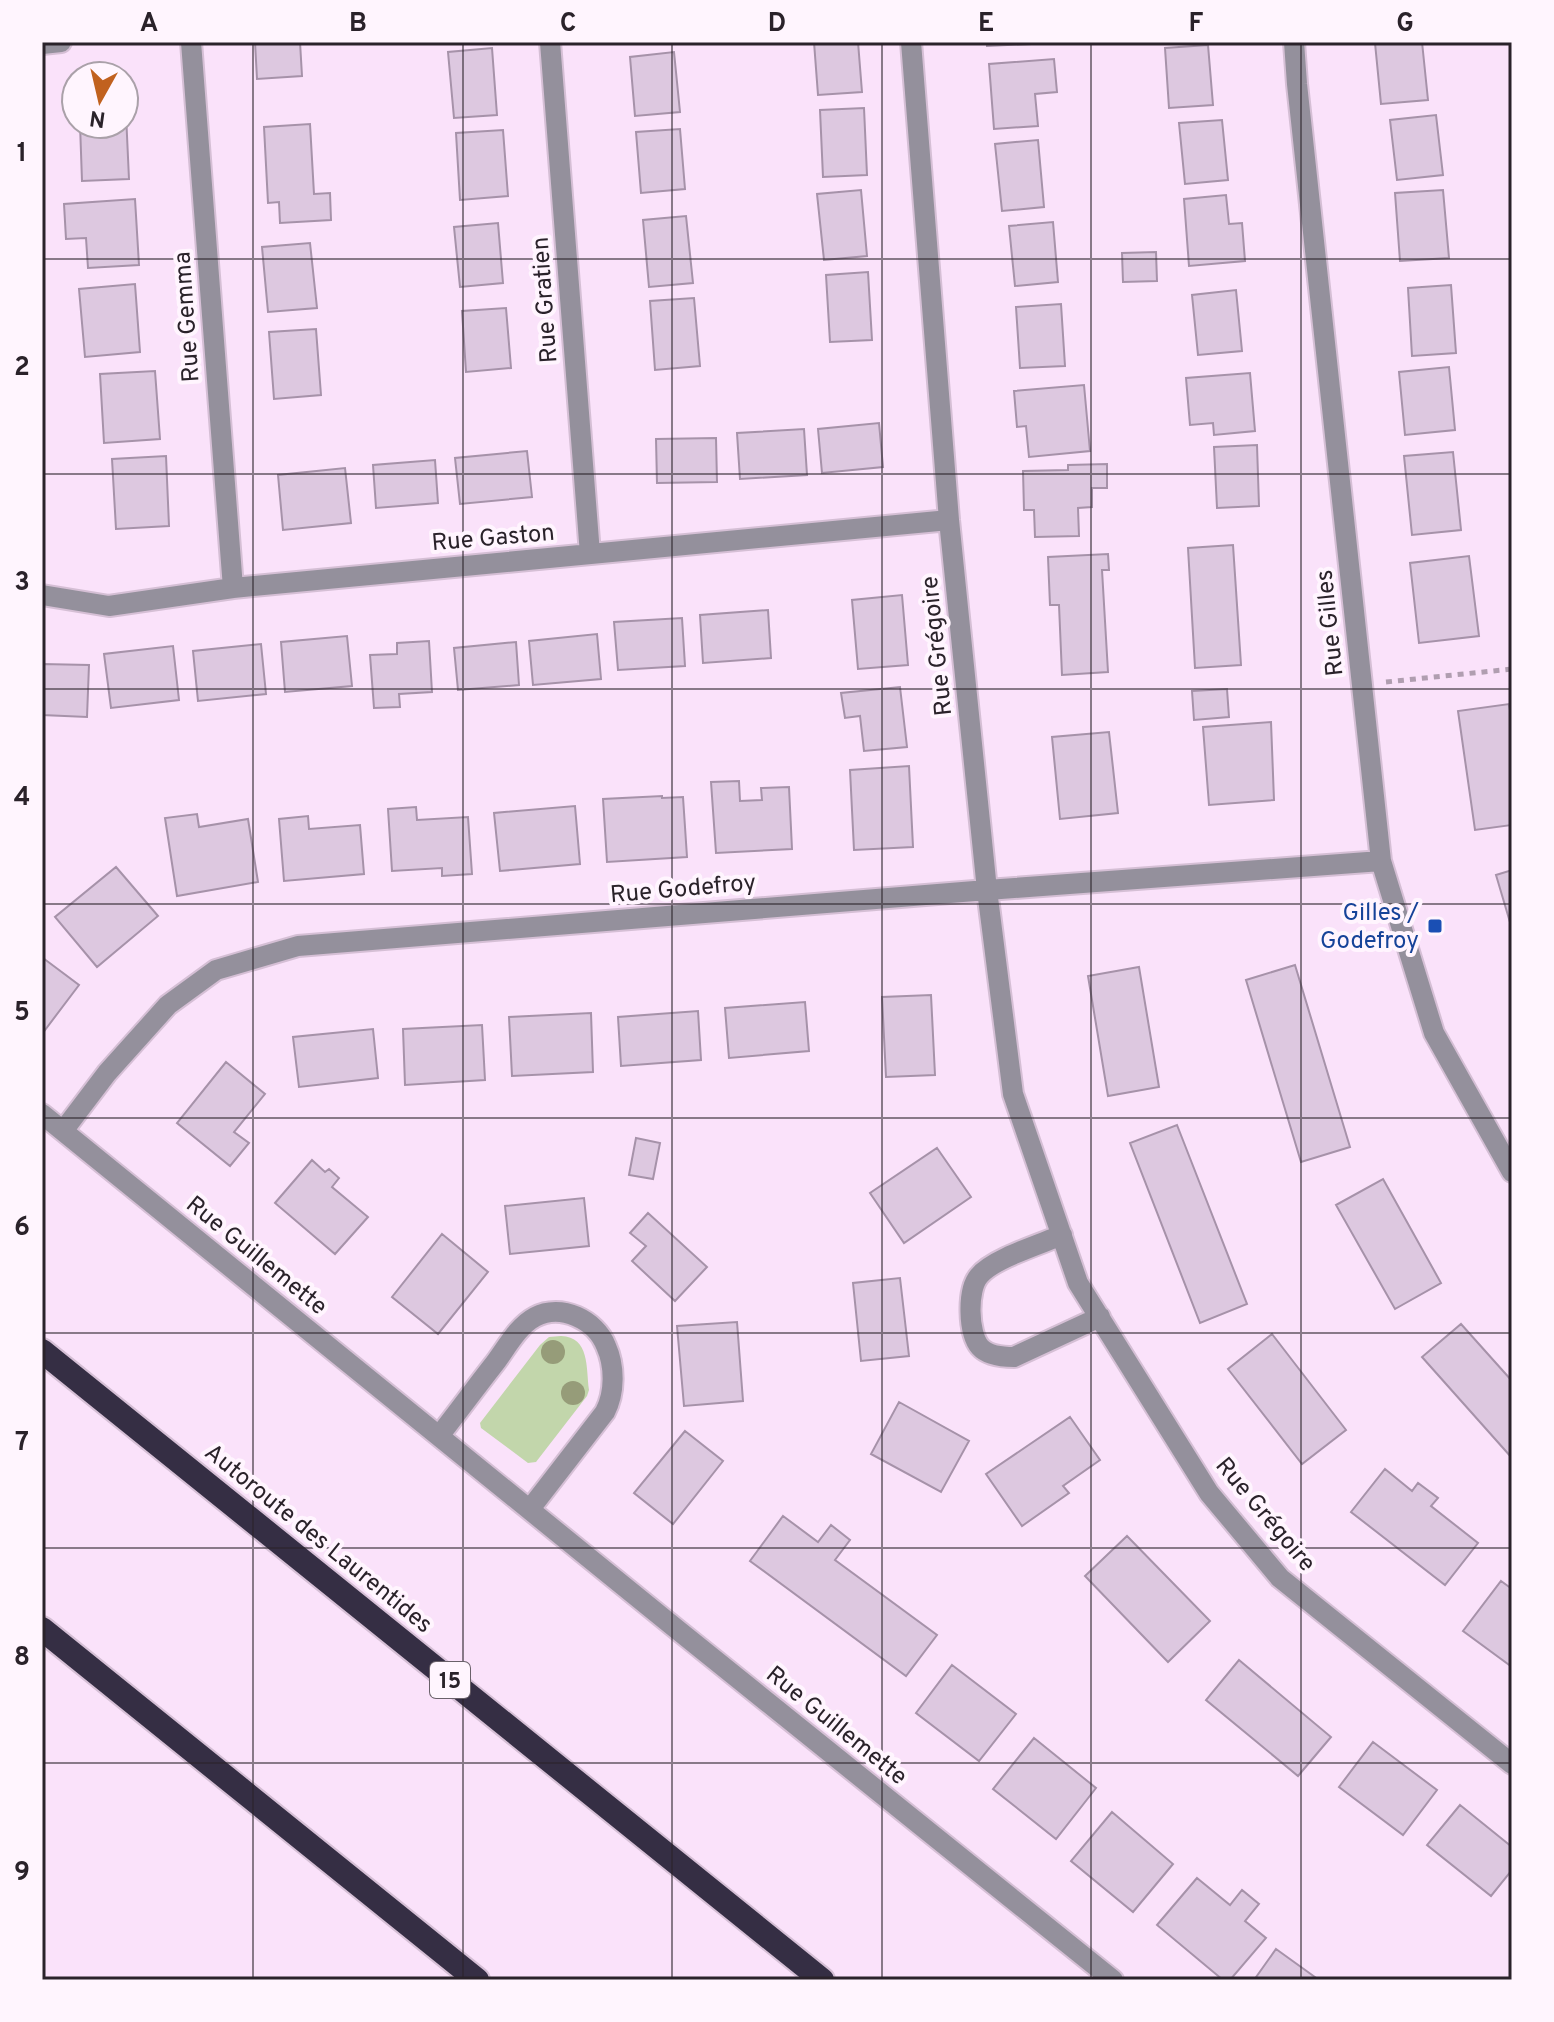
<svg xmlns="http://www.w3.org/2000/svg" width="1554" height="2022" viewBox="0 0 1554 2022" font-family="Overpass,sans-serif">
<rect width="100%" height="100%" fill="#fae2fa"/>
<path fill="#c2d6ab" d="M561 1336C590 1337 586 1368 589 1390L587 1396 536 1462 528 1463 481 1428 480 1423 540 1345 549 1337Z"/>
<path fill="#ddc8e0" stroke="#a692a9" stroke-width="2" d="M255 42H300L302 76 257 79Z
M814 42H858L862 92 818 95Z
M987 42H1031V44L987 46Z
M1422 42 1428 100 1381 104 1375 43Z
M1208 45 1213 105 1169 108 1165 48Z
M492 48 497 115 454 118 448 52Z
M674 52 680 112 635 116 630 57Z
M1054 59 1057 92 1035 94 1038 126 994 129 989 64Z
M864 108 867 175 823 177 820 110Z
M124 114H126L129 179 82 181 80 124H124Z
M1436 115 1443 175 1397 180 1390 120Z
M1222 120 1228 180 1185 184 1179 123Z
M310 124 314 194 330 193 331 220 280 223 279 202 268 203 264 127Z
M680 129 685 189 641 193 636 132Z
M503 130 508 196 460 200 456 133Z
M1038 140 1044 207 1002 211 995 144Z
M861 190 867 256 824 260 817 194Z
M1443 190 1449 258 1400 261 1395 193Z
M1226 195 1229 224 1242 223 1245 261 1189 266 1184 199Z
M135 199 139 265 88 268 86 238 66 239 64 204Z
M686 216 693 283 649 287 643 220Z
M1053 222 1058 282 1015 286 1009 226Z
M498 223 503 283 460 287 454 227Z
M310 243 317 308 268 312 262 247Z
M1156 252 1157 281 1123 282 1122 253Z
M868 272 872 340 830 342 826 275Z
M135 284 140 352 85 357 79 289Z
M1451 285 1456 353 1412 356 1408 288Z
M1236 290 1242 351 1198 355 1192 295Z
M694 298 700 366 655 370 650 301Z
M1061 304 1065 366 1020 368 1016 307Z
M506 308 511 368 466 372 462 311Z
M316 329 321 395 274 399 269 332Z
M1449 367 1455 430 1405 435 1399 372Z
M155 371 160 439 104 443 100 374Z
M1250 373 1255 431 1214 435 1213 423 1190 425 1186 378Z
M1084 385 1090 451 1029 457 1026 426 1017 427 1014 391Z
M879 423 883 467 822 473 818 429Z
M804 429 807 475 740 479 737 433Z
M716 438 717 482 657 483 656 439Z
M1257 445 1259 506 1217 508 1214 447Z
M527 451 532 497 460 504 455 458Z
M1453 452 1461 530 1412 535 1404 456Z
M166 456 169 526 116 529 112 459Z
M435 460 438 503 376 508 373 465Z
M1107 464V488H1092V507L1078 508 1079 536 1035 537 1034 510H1024L1023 471 1068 470V465Z
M345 468 351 523 283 530 278 475Z
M1233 545 1241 665 1195 668 1188 548Z
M1108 554 1109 570H1102L1108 672 1062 675 1059 605H1050L1048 557Z
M1469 556 1479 636 1419 643 1410 563Z
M902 595 908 665 858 669 852 600Z
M768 610 771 658 703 663 700 615Z
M682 618 685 666 618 670 614 622Z
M597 634 601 679 533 685 529 641Z
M347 636 352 686 285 692 281 642Z
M429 641 432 692 399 694 400 707 374 708 370 655 397 654V643Z
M516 642 519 685 458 690 454 648Z
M261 644 266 694 198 701 193 651Z
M173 646 179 700 111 708 104 654Z
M42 664 89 665 87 717 42 715Z
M900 687 907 747 864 751 860 716 845 718 841 693Z
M1227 689 1229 717 1194 720 1192 691Z
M1509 704 1512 723V825L1475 830 1458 711Z
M1271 722 1274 800 1209 805 1203 727Z
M1109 732 1118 813 1060 819 1052 737Z
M909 766 913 847 854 850 850 770Z
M739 781 740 801 762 800 761 788 789 787 792 849 716 853 711 782Z
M662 796V798L683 797 687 857 607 862 603 799Z
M575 806 580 864 500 871 494 813Z
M416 807 417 820 468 817 472 874 442 876V868L392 871 388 809Z
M197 814 199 827 248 819 258 882 177 896 165 818Z
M308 816 309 829 360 825 364 874 284 881 279 819Z
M116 867 158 916 97 967 55 917Z
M1512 870V929L1496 875Z
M43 958 79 985 42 1034V960Z
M1295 965 1350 1147 1301 1162 1246 980Z
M1139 967 1159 1087 1108 1096 1088 976Z
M931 995 935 1075 886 1077 882 997Z
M805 1002 809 1051 729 1058 725 1008Z
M698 1011 701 1060 621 1066 618 1017Z
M591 1013 593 1072 512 1076 509 1017Z
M482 1025 485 1080 405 1085 403 1029Z
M373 1029 378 1078 299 1087 293 1037Z
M226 1062 265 1094 234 1132 249 1143 230 1166 177 1123Z
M1177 1125 1247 1304 1200 1323 1130 1143Z
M636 1138 660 1143 653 1179 629 1175Z
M937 1148 971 1197 904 1243 870 1193Z
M312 1160 325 1172 329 1169 339 1178 332 1187 368 1217 335 1254 275 1203Z
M1383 1179 1441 1283 1395 1309 1336 1205Z
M584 1198 589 1246 510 1254 505 1206Z
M648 1213 707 1267 675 1301 632 1261 646 1246 630 1233Z
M442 1234 488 1272 438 1334 392 1297Z
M900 1278 909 1356 861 1361 853 1283Z
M737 1322 743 1401 684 1406 677 1326Z
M1461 1324 1512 1381V1458L1422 1357Z
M1272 1334 1346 1430 1302 1464 1228 1369Z
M899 1402 969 1441 941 1492 871 1454Z
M1070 1417 1100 1460 1063 1486 1069 1493 1022 1526 986 1474Z
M685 1431 723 1461 673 1524 634 1493Z
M1385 1469 1412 1491 1418 1483 1438 1498 1431 1506 1478 1543 1445 1585 1351 1512Z
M783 1516 818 1542 831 1525 850 1540 835 1560 937 1635 906 1676 750 1561Z
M1127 1536 1210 1621 1168 1662 1085 1576Z
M1501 1581 1512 1589V1667L1463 1631Z
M1239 1660 1331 1737 1298 1776 1206 1700Z
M952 1665 1016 1714 979 1761 916 1713Z
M1034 1738 1096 1788 1056 1839 993 1789Z
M1373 1742 1437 1790 1403 1835 1339 1787Z
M1460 1805 1512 1847V1870L1491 1896 1427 1845Z
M1112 1812 1173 1864 1133 1912 1071 1861Z
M1197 1878 1230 1905 1242 1890 1259 1904 1245 1921 1266 1938 1230 1980H1223L1157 1925Z
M1276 1949 1319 1980H1254Z"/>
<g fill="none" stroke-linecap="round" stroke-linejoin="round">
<g stroke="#d5bfd5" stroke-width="24">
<path id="street" d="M191 42 233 588
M550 42 590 554
M911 42 949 520 987 890 1013 1094 1078 1283 1209 1493 1280 1578 1512 1764
M1294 42 1297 84 1381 861 1434 1033 1512 1172
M42 44 61 42
M42 595 109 606 233 588 949 520
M42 1114 679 1631 1113 1980
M63 1131 107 1073 168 1005 216 970 298 946 987 890 1381 861
M1062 1235C1041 1244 992 1259 979 1276 967 1290 968 1333 980 1347 988 1356 1003 1357 1014 1357L1100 1317
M439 1436C458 1412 476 1387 495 1363 507 1347 518 1326 535 1317 561 1303 596 1320 606 1346 615 1366 615 1393 605 1412L530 1509"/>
</g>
<g stroke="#d5bfd5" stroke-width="28">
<path id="highway" d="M42 1351 822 1980
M42 1629 477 1980"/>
</g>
<path stroke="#b09eb0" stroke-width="5" stroke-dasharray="6 6" stroke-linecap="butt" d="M1386 682 1512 669"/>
<use href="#street" stroke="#94909c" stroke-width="20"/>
<use href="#highway" stroke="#352e44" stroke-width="24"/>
</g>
<g fill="#969c79">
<circle cx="553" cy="1352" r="12"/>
<circle cx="573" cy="1393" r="12"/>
</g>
<path fill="none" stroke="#2a222a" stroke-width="2" stroke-opacity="0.55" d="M253 42V1980M463 42V1980M672 42V1980M882 42V1980M1091 42V1980M1301 42V1980M42 259H1512M42 474H1512M42 689H1512M42 904H1512M42 1118H1512M42 1333H1512M42 1548H1512M42 1763H1512"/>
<rect fill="#1a4fb4" stroke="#fff5fe" stroke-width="3" x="1427" y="918" width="16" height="16" rx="4"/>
<g text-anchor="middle" stroke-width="8" stroke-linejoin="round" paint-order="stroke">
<rect fill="#fff5fe" stroke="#6a616a" stroke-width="2" x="430" y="1662" width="40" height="36" rx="6"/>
<g font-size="22" font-weight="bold" fill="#2a222a">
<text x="450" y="1688">15</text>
</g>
<g font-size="24" fill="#2a222a" stroke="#fff5fe">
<text transform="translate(544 300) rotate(-94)" y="8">Rue Gratien</text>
<text transform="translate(186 317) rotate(-94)" y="8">Rue Gemma</text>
<text transform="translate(493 537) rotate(-5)" y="8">Rue Gaston</text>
<text transform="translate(1329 623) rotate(-96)" y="8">Rue Gilles</text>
<text transform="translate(936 646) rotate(-96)" y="8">Rue Grégoire</text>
<text transform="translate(683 888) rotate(-5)" y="8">Rue Godefroy</text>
<text transform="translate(257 1255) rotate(39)" y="8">Rue Guillemette</text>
<text transform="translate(1266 1514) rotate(50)" y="8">Rue Grégoire</text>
<text transform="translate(319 1538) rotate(39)" y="8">Autoroute des Laurentides</text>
<text transform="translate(837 1725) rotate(39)" y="8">Rue Guillemette</text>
</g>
<g font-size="24" fill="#164399" stroke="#fff5fe" text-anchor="end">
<text x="1419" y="920">Gilles /<tspan x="1419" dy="28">Godefroy</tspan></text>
</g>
</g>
<rect width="1554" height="2022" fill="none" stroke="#fff5fe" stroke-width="88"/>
<g transform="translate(100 100) rotate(188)"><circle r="38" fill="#fff5fe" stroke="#aaa1a9" stroke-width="2"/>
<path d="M0-6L14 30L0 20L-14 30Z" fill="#c1611f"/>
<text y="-12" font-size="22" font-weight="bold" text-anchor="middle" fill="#2a222a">N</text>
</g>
<rect x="44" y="44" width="1466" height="1934" fill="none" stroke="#2a222a" stroke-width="3"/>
<g font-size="26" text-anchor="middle" font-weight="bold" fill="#2a222a">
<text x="149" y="31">A</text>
<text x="358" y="31">B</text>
<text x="568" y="31">C</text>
<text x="777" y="31">D</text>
<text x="986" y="31">E</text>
<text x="1196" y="31">F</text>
<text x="1405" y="31">G</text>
<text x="22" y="161">1</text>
<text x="22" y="375">2</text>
<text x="22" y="590">3</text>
<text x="22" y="805">4</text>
<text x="22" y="1020">5</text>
<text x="22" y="1235">6</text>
<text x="22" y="1450">7</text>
<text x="22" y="1665">8</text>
<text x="22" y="1880">9</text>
</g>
</svg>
